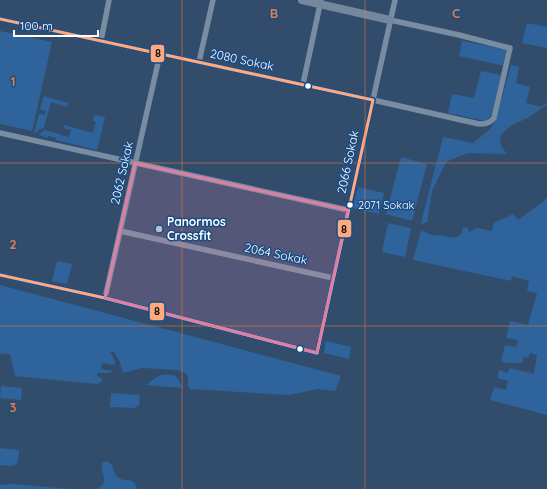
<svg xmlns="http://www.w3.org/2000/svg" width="547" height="489" viewBox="0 0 547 489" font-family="Quicksand,sans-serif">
<rect width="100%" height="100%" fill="#324d6c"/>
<path fill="#2e639c" d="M527 23 547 27V48L522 43Z
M0 31 52 42 32 131 0 124Z
M462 41 508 50 505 66 459 56Z
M511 65 519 67 516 83 530 87 526 103 542 107C538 111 534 114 529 117 521 122 500 128 500 140 500 145 504 150 507 154L468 153 450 160 445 164 432 191 427 222 422 224 421 223 443 137 473 143 490 129 496 120Z
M481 71 501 75 492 115 485 121 448 113 452 94 474 98Z
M44 96 68 103 67 107 51 102 44 127 39 130 36 133H34L39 114 45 115 46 111 40 109Z
M94 115 105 117 97 150 56 140V138L48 136V138L39 135 44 130 60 134V135L69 137 71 130 63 128 64 125 93 133 96 122 93 121Z
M401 157 427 164 412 221 386 214Z
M358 187 384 193 379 214 353 208Z
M547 197V415L490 400 494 387 506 390 508 381 497 378 499 370 507 373 510 368 534 374 537 355 530 353 528 358 523 357 522 363H506L501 361 505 345 516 347 518 340 506 338 510 321 528 325 537 293 527 291 529 281 512 276 511 281 413 260 421 231C426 231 429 235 433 235 437 236 440 235 444 236 452 237 455 240 462 233V229L467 227 469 232 477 228 492 231 494 223 513 214 518 220 543 202Z
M388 223 411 228 405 257 382 252Z
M57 261 72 264 67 284 52 281Z
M0 285 341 376 335 391 318 389 289 395 190 389 188 385V376L185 373 178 370 142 368 123 373 119 360 113 351 110 352 115 361V365L102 363 101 369 114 371 109 373H97V376L101 378 103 381 97 384 15 376 10 354H3L0 353Z
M326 341 351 347 349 359 324 353Z
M162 375C175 374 178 375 182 388L146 385 155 378Z
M1 386 22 388 21 400 0 398Z
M111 393 140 395 139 406H136L135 408 110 407Z
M0 448 19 450C19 467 16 467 0 465Z
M106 461C117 465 111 474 119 478 127 483 133 476 137 489H97C111 481 100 475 102 463Z
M14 484 68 489H0V485Z"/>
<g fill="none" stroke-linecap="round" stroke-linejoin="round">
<path stroke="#3b6088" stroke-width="1.5" d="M433 166 459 153 493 132 511 124 532 113 547 104"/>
<path stroke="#798da2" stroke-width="5.5" d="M0 19 373 100 479 124C486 124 490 123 494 118L510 48 459 35 390 20
M101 41 109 0
M199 62 213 0
M303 84 321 0
M0 133 348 210
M120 231 333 278
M0 275 105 298 317 353 395 0
M105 298 160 54"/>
<path stroke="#73889f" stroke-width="8" d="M302 0 390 20"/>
<g stroke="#1a4c85" stroke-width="6">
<path id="bus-1" d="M0 19 373 100 317 353 105 298 0 275"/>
</g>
<use href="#bus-1" stroke="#ffa980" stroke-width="3"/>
</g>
<path fill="#dd80a5" fill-opacity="0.2" stroke="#dd80a5" stroke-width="3" stroke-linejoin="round" d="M135 163 348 210 317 353 105 298Z"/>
<path fill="none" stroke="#ed7a3d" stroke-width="1" stroke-opacity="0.55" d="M182 0V489M365 0V489M0 163H547M0 326H547"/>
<g fill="#fff" stroke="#1a4c85" stroke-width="1.5">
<circle cx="308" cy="86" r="3.5"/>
<circle cx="350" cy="205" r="3.5"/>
<circle cx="300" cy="349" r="3.5"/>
</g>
<circle fill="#b7c1cc" stroke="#1a4c85" stroke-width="1.5" cx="159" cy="229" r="4"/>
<g text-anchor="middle" stroke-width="3" stroke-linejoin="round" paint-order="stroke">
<g font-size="11" fill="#fff" stroke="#1a4c85" text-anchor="start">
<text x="358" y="209">2071 Sokak</text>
</g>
<g font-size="12" fill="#fff" stroke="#1a4c85">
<text transform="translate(242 60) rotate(12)" y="4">2080 Sokak</text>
<text transform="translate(348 162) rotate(-78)" y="4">2066 Sokak</text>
<text transform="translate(122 173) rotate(-77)" y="4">2062 Sokak</text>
<text transform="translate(276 254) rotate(12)" y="4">2064 Sokak</text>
</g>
<g font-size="12" font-weight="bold" fill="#fff" stroke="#1a4c85" text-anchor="start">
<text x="167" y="226">Panormos<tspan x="167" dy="14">Crossfit</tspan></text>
</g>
</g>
<g font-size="13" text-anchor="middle" font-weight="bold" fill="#ed7a3d" stroke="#1a4c85" stroke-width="3" stroke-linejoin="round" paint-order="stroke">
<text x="274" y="18">B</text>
<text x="456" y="18">C</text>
<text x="13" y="86">1</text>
<text x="13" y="249">2</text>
<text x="13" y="412">3</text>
</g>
<g stroke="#1a4c85" stroke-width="1.5">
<rect x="150" y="44" width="15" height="19" rx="4" fill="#ffa980"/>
<rect x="337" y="219" width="15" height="19" rx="4" fill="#ffa980"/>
<rect x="149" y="302" width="16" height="19" rx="4" fill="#ffa980"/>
</g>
<g font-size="11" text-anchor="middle" font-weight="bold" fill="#111">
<text x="158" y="57">8</text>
<text x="344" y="233">8</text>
<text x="157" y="315">8</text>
</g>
<path d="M14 30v6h84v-6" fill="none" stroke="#ffffff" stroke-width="2"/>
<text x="20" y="30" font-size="12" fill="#ffffff" stroke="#1a4c85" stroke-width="3" paint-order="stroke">100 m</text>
</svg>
